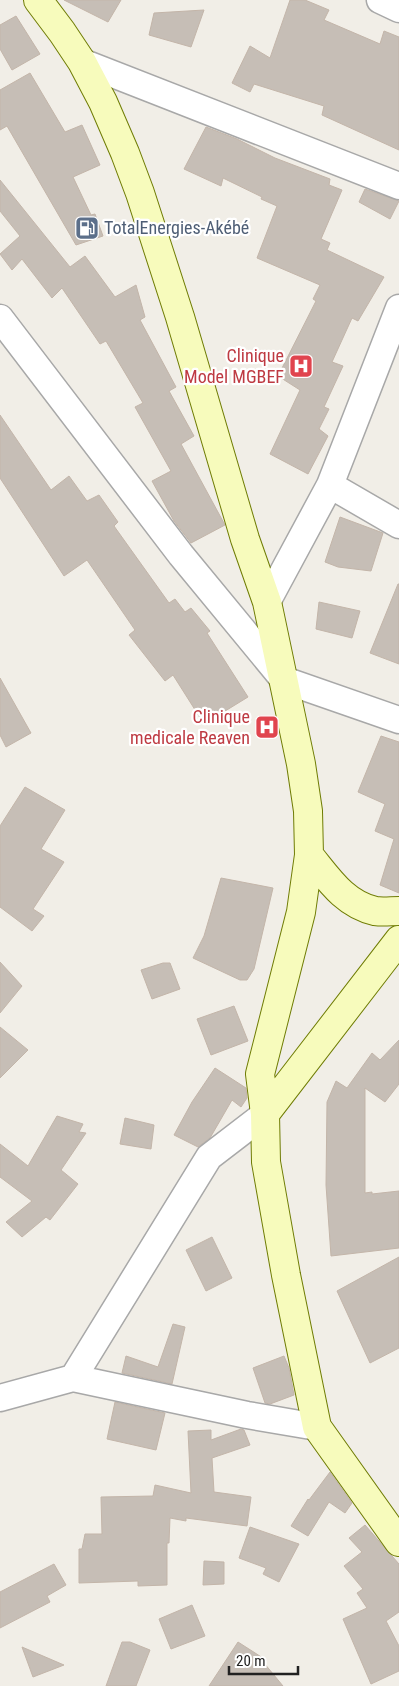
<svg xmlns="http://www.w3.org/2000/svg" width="399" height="1686" viewBox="0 0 399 1686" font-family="'Roboto Condensed',sans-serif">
<rect width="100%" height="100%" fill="#f1eee7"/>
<path fill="#c6beb6" stroke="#c3b5a9" d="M64 0H121L108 22Z
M290 0H305L329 10 324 20 380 44 384 31 399 37V150L322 115 324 106 254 84 250 92 232 83 250 46 270 58Z
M204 10 191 47 149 35 154 13Z
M16 16 40 54 12 70 0 49V25Z
M30 73 65 132 82 125 100 165 73 177 91 215 95 214 103 236 76 245 7 126 0 130V90Z
M206 127 237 139 275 158 330 179 329 185 342 190 321 239 330 243 327 250 384 277 358 321 352 318 332 362 343 366 324 407 329 409 319 429 328 436 308 474 270 454 300 390 278 376 316 301 313 299 320 285 257 258 277 206 261 199 262 197 223 178 221 186 184 169Z
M0 180 70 267 85 256 115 297 136 285 145 317 140 320 176 387 169 391 194 436 181 444 225 525 191 543 174 521 152 481 171 471 135 407 143 403 106 341 100 344 62 288 52 298 22 259 12 270 0 254 20 236 0 211Z
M365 189 399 201 390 219 359 202Z
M0 415 51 490 69 476 87 501 99 495 118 522 114 526 169 603 175 599 185 612 191 608 210 631 207 633 248 697 204 724 173 675 165 681 129 635 135 630 87 560 64 576 0 478Z
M340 517 383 533 371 571 338 567 325 562Z
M398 584H399V664L370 653Z
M319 602 360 611 352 638 316 629Z
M0 678 31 733 6 747 0 735Z
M381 736 399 742V893L380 885 394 839 375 831 385 804 358 792Z
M25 787 65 810 41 849 64 862 33 909 44 916 32 931 0 907V826Z
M221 878 273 888 254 969 247 980H240L193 958 204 936Z
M0 962 22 986 0 1013Z
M163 963H170L180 989 152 999 141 970Z
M234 1006 248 1041 211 1055 197 1019Z
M0 1027 28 1050 0 1078Z
M399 1040V1084L385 1102 365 1088V1193L372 1192V1194L399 1191V1248L331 1256 326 1185 327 1102 336 1081 347 1088 372 1053 380 1060Z
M215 1068 246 1088 247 1098 241 1107 232 1100 210 1138 198 1147 174 1135 192 1102Z
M57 1116 83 1124 79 1132 86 1133 61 1170 78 1184 50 1220 46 1217 22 1237 6 1222 32 1201 0 1177V1144L28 1166Z
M125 1118 154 1125 151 1149 120 1144Z
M212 1237 232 1278 206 1291 186 1250Z
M399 1257V1348L370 1363 337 1291Z
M173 1324 185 1327 172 1384 122 1373 126 1356 158 1367Z
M284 1356 289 1368 294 1395 270 1404 265 1403 253 1368Z
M115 1402 165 1413 156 1450 107 1439Z
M241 1429 244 1430 250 1445 212 1458 214 1492 251 1497 247 1526 186 1518V1521L170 1518 169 1543H167V1585L138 1586V1581L79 1583V1549H82L85 1534H102L101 1497 153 1496 155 1485 191 1493 188 1431 211 1430V1440Z
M330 1472 352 1503 345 1513 329 1502 308 1536 291 1526 308 1499 309 1500Z
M365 1525 399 1564V1612L386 1621 399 1646V1671L371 1684 343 1619 367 1608 357 1593 363 1589 344 1566 362 1552 349 1538Z
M250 1527 299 1544 279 1582 263 1574 266 1568 239 1558Z
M204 1561 224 1562V1584L203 1585Z
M54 1564 66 1585 47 1596 50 1602 0 1628V1592Z
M192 1605 205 1636 171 1649 159 1619Z
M122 1642H130L150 1650 136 1686H106Z
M238 1642 266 1660 264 1663 283 1686H209Z
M22 1647 64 1665 33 1677Z"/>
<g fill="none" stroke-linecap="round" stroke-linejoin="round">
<g stroke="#a8a8a8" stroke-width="29">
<path id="street" d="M380 0 399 9
M82 62 399 186
M0 318 181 555 284 680 399 720
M330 485 399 525
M267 602 330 485 399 308
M265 1114 209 1157 73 1378 247 1415 317 1427
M0 1398 73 1378"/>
</g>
<g stroke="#6f7c04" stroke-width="30">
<path id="secondary" d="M38 0 62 32 82 62 103 102 125 153 140 193 180 317 245 539 267 602 301 764 308 811 309 855 301 912 260 1074 265 1114 266 1162 286 1275 317 1427 399 1542
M309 855C328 878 344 904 375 911 383 912 391 911 399 911
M265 1114 399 940"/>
</g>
<use href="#street" stroke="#fff" stroke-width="26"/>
<use href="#secondary" stroke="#f7fbbc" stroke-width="28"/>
</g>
<defs>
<g id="fuel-square" transform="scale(1.25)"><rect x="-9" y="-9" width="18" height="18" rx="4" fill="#5c6f8a" stroke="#fff"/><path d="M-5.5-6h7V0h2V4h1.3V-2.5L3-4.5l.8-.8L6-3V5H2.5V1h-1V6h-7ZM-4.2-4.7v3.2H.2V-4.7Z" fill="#fff"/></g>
<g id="hospital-square" transform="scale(1.25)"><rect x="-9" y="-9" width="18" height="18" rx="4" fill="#e0444e" stroke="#fff"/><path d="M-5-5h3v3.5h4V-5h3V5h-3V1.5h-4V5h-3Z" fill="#fff"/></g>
</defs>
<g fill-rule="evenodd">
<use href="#fuel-square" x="87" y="228"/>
<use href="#hospital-square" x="301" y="366"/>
<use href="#hospital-square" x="267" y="727"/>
</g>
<g text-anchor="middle" stroke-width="4.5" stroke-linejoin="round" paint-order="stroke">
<g font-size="18" fill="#4e5e75" stroke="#fff" text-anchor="start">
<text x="104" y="234">TotalEnergies-Akébé</text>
</g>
<g font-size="18" fill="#be3a42" stroke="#fff" text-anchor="end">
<text x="284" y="362">Clinique<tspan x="284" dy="21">Model MGBEF</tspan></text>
<text x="250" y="723">Clinique<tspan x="250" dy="21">medicale Reaven</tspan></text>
</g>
</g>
<path d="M229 1666v8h69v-8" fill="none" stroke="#212121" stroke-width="2.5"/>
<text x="236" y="1666" font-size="15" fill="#212121" stroke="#ffffff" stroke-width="4" paint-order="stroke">20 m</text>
</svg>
